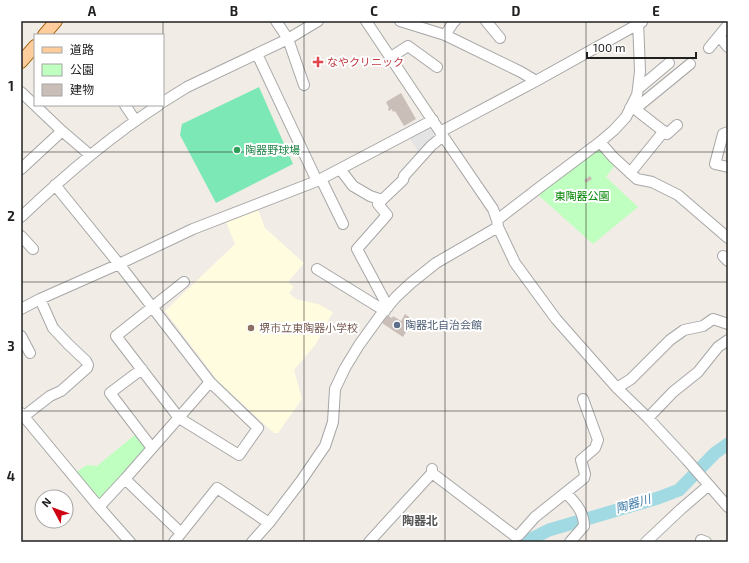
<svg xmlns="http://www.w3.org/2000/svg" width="749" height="563" viewBox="0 0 749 563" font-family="'Exo 2','Noto Sans JP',sans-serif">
<rect width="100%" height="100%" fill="#f1ece5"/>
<path fill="#fffce0" d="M258 210 265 228 304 263 288 282 294 287 289 293 296 299 318 304 333 312 316 344 294 370 302 399 278 433H274L263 423 217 380 165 311 235 244 226 222Z"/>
<path fill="#bfffbf" d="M597 147 600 148 615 165 606 177 638 207 593 244 536 193Z
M136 434 146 446V449L101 498 97 499 75 473 87 465 97 466Z"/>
<path fill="#7ce8b5" d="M259 87 293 164 216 203 180 135 182 124Z"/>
<path fill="#e4e4e4" d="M427 125 431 127 438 136 420 154 408 136Z"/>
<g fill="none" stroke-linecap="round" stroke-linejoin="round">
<path stroke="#a1dae3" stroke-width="13" d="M525 542 549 530 658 498 679 490 715 453 728 444"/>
</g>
<path fill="#cabeb8" d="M401 93 416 119 404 126 395 111 393 112 392 109 389 111 388 109 389 108 386 102Z
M590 176 592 179 586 183 584 180Z
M405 314 413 320 403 337 382 323 387 315 392 318 393 316 401 321Z"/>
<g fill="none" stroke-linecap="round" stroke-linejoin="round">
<g stroke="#a7a7a7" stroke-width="12">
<path id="minor" d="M276 21 288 39 304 85
M366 21 443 136 493 209 497 220 498 227 515 263 556 319 617 388 648 418 687 460 728 507
M400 21 445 35 521 72 536 81
M486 21 500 38
M445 35 453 23 455 21
M719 36 728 47
M709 48 728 25
M257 54 317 181
M391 57 408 46 437 67
M638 89 669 63
M21 92 62 131 90 155
M163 102 187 87 288 39 318 21
M125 105 135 120
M630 108 635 109 667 134 677 125
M635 109 690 64
M440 132 536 81 642 22
M728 132 723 134 715 164 728 167
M600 142 613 157 637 179 652 182 678 195 728 238
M21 169 62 131
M340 169 353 186 370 196 382 200 403 180 404 176 431 146 443 136
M630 173 664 131
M321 179 343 224
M55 185 119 264 210 382 125 479 99 507
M382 200 378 204 387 215 357 249 388 307
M21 217C64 176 109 137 159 105
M497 220 540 187 600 142 614 130 626 117 637 95 638 89 640 71 638 21
M21 236 33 249
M723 256 728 261
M317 269 385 311
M184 282 116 336 179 418 239 455 258 428 210 382
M21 309 40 299 119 264 193 229 317 181 433 120
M21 336 30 353
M142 369 110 393 152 448
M617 388 631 379 670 340 684 330 703 326 713 319 728 324
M21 413 99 507 130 542
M23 417 50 396 61 391 87 368 88 365 86 361 68 344 53 328 40 299
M648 418 673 392 698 372 718 347 728 340
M432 473 515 536 519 535 535 517 584 478 585 474 581 460 595 448 598 440 583 399
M125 479 181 533
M566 493C575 502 584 512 584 526L570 542
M701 540 706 542
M174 542 217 488 269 523
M252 542 269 523 301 481 325 446 333 422 335 389 345 368 359 345 380 316 396 297 411 283 436 263 498 227
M369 542 432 473V469
M646 542 681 509 709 485"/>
</g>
<g stroke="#9b5b00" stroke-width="14">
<path id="major" d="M44 35 56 21
M21 62 35 46"/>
</g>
<use href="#minor" stroke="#fff" stroke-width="10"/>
<use href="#major" stroke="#ffcc9c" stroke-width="12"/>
</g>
<path fill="none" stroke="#202020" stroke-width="1" stroke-opacity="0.55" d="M163 21V35M304 21V542M445 21V542M586 21V542M163 35V105M163 105V542M21 152H728M21 282H728M21 411H728"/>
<path fill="#e0444e" stroke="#fff" stroke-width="1.5" d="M316 56h4v4h4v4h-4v4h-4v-4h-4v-4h4z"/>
<circle fill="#2e9e5b" stroke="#fff" stroke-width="1.5" cx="237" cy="150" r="4"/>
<circle fill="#5c6f8a" stroke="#fff" stroke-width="1.5" cx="397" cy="325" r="4"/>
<circle fill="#8d6e63" stroke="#fff" stroke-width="1.5" cx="251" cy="328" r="4"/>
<g text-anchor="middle" stroke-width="4" stroke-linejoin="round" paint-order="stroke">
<g font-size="11" fill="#be3a42" stroke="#fff" text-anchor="start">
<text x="327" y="66">なやクリニック</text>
</g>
<g font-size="11" fill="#27864d" stroke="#fff" text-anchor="start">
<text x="245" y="154">陶器野球場</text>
</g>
<g font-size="11" fill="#028501" stroke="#fff">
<text x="582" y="200">東陶器公園</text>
</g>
<g font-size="11" fill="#4e5e75" stroke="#fff" text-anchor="start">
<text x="405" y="329">陶器北自治会館</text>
</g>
<g font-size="11" fill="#785e54" stroke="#fff" text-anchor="start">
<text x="259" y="332">堺市立東陶器小学校</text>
</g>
<g font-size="12" font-style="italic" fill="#3d7ca9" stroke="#fff">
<text transform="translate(633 504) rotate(-17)" y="4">陶器川</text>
</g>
<g font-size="12" font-weight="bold" fill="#535353" stroke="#fff">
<text x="420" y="525">陶器北</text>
</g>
</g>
<rect width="749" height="563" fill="none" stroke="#ffffff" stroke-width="44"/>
<rect x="34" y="34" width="130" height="72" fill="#ffffff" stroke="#a6a6a6"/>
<rect x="42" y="47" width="20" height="6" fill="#ffcc9c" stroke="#a6a6a6"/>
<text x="70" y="54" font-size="12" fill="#202020">道路</text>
<rect x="42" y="64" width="20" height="12" fill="#bfffbf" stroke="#a6a6a6"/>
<text x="70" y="74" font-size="12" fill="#202020">公園</text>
<rect x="42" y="84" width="20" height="12" fill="#cabeb8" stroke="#a6a6a6"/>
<text x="70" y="94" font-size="12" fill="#202020">建物</text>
<g transform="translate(54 509) rotate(311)"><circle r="19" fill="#ffffff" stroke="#a6a6a6"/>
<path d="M0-3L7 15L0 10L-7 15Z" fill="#cf0012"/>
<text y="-6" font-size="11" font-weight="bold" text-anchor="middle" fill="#202020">N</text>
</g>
<path d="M587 52v6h109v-6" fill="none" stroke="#202020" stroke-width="2"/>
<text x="593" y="52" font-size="12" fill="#202020" stroke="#ffffff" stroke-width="3" paint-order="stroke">100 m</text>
<rect x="22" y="22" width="705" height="519" fill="none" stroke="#202020" stroke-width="1.5"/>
<g font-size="13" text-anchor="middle" font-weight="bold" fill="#202020">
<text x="92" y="16">A</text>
<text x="234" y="16">B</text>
<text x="374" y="16">C</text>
<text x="516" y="16">D</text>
<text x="656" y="16">E</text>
<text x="11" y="91">1</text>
<text x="11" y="221">2</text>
<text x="11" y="351">3</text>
<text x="11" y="481">4</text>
</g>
</svg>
